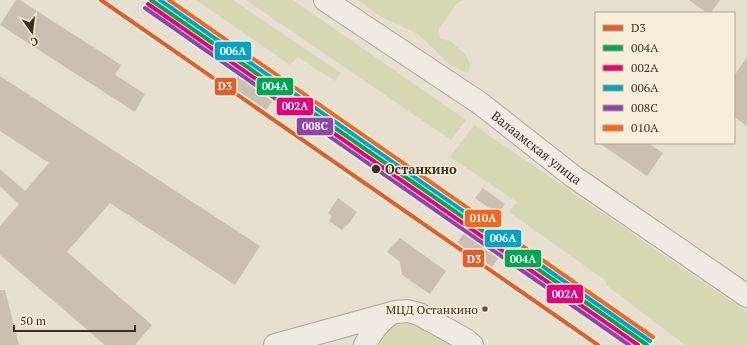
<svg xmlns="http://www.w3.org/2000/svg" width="747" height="345" viewBox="0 0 747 345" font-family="'PT Serif',serif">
<rect width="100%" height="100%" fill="#e7e0d1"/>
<path fill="#d6d7b3" d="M196 0H233L341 73 335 81 298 57 290 65Z
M246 0H293L466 120 451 140Z
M357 0H464L457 3 439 29 440 39 450 41 465 54 470 64 469 74 450 65 418 34 379 16 363 3Z
M474 125 747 312V345H685L606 285V281L509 212 517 202 450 157Z
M407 322 416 324 453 345H380C382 328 390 323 407 322Z"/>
<path fill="#cbbfb2" d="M16 0H20L121 65 115 75 145 94 135 112 0 25Z
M689 0H720L711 13H707Z
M747 57V126L734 117V76Z
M0 76 260 246 235 285 110 203 67 252 152 325 135 345H105L0 255V226L19 204 0 186V169L25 191 49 163 0 131Z
M238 76 273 100 266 110 231 86Z
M599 143H648L663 153 647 176Z
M483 188 505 204 498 214 475 198Z
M338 198 357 212 347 226 346 225 342 230 329 221 332 216 328 213Z
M465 232 500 256 492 267 457 243Z
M400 238 446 271 430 294 402 275 400 262 387 252Z
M0 290H5L19 345H0Z"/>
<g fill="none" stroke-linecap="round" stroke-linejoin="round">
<g stroke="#ada599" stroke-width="24">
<g id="minor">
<path id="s1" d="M325 0 481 104 574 177 747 296"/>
<path d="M275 345 395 312 408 311 419 314 466 340 472 345"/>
<path d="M365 345C371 332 379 322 390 314"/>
</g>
</g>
<use href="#minor" stroke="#efebe3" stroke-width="22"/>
<g stroke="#f7eed8" stroke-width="7">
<path id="rail-1" d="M101 0 598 345"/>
</g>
<g stroke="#f7eed8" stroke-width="7">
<path id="rail-2" d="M151 0 647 345"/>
</g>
<g stroke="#f7eed8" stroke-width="7">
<path id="rail-3" d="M148 4 638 345"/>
</g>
<g stroke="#f7eed8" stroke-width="7">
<path id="rail-4" d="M160 0 650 341"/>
</g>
<g stroke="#f7eed8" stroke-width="7">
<path id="rail-5" d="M145 8 629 345"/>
</g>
<g stroke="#f7eed8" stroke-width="7">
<path id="rail-6" d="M169 0 653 337"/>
</g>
<use href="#rail-1" stroke="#e15d29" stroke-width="4"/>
<use href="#rail-2" stroke="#00a651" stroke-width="4"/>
<use href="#rail-3" stroke="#e5007d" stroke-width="4"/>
<use href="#rail-4" stroke="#03a3c5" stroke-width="4"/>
<use href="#rail-5" stroke="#8e44ad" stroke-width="4"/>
<use href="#rail-6" stroke="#f26522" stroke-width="4"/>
</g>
<circle fill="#3d2e20" stroke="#f7eed8" stroke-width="1.5" cx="376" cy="169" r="5"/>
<circle fill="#7a4b2a" stroke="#f7eed8" stroke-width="1.5" cx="485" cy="309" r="3.5"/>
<g text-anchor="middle" stroke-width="3" stroke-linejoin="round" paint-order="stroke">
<g font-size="12" fill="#3d2e20" stroke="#f7eed8" text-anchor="end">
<text x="478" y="314">МЦД Останкино</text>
</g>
<g font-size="13" fill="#3d2e20" stroke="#f7eed8">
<text dy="5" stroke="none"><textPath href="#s1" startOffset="258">Валаамская улица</textPath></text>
</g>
<g font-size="13" font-weight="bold" fill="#3d2e20" stroke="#f7eed8" text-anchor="start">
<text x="385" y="174">Останкино</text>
</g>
</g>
<g stroke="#f7eed8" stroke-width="1.5">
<rect x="214" y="41" width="38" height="20" rx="4" fill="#03a3c5"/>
<rect x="214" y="77" width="23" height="19" rx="4" fill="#e15d29"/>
<rect x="256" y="77" width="38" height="19" rx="4" fill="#00a651"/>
<rect x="276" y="97" width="38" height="19" rx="4" fill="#e5007d"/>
<rect x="296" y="117" width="38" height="19" rx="4" fill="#8e44ad"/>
<rect x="464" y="209" width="38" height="19" rx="4" fill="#f26522"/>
<rect x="484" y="229" width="38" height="19" rx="4" fill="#03a3c5"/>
<rect x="462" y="249" width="23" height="19" rx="4" fill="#e15d29"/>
<rect x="504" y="249" width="38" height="19" rx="4" fill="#00a651"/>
<rect x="546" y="284" width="38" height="20" rx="4" fill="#e5007d"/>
</g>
<g font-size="11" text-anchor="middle" font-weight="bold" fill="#fff">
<text x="233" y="55">006А</text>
<text x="225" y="90">D3</text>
<text x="275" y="90">004А</text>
<text x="295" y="110">002А</text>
<text x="315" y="130">008С</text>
<text x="483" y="222">010А</text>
<text x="503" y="242">006А</text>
<text x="474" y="263">D3</text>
<text x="523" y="263">004А</text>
<text x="565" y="298">002А</text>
</g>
<rect x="595" y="12" width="140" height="132" fill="#f7eed8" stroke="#ada18e"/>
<rect x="603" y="25" width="20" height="6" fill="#e15d29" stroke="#ada18e"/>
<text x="631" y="32" font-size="12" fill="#3d2e20">D3</text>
<rect x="603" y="45" width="20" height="6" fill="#00a651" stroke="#ada18e"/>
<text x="631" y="52" font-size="12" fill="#3d2e20">004А</text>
<rect x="603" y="65" width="20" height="6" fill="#e5007d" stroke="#ada18e"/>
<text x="631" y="72" font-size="12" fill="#3d2e20">002А</text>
<rect x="603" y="85" width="20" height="6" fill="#03a3c5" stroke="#ada18e"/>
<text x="631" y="92" font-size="12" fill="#3d2e20">006А</text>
<rect x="603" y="105" width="20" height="6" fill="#8e44ad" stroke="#ada18e"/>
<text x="631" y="112" font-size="12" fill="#3d2e20">008С</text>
<rect x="603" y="125" width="20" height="6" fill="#f26522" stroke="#ada18e"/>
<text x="631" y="132" font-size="12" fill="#3d2e20">010А</text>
<g transform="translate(32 32) rotate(166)" stroke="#f7eed8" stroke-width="3" paint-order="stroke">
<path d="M0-3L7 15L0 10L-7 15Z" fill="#3d2e20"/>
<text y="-6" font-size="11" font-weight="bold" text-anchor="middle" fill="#3d2e20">С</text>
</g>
<path d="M14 325v6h121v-6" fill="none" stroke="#3d2e20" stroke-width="2"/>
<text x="20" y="325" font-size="12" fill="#3d2e20" stroke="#f7eed8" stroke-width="3" paint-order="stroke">50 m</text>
</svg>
